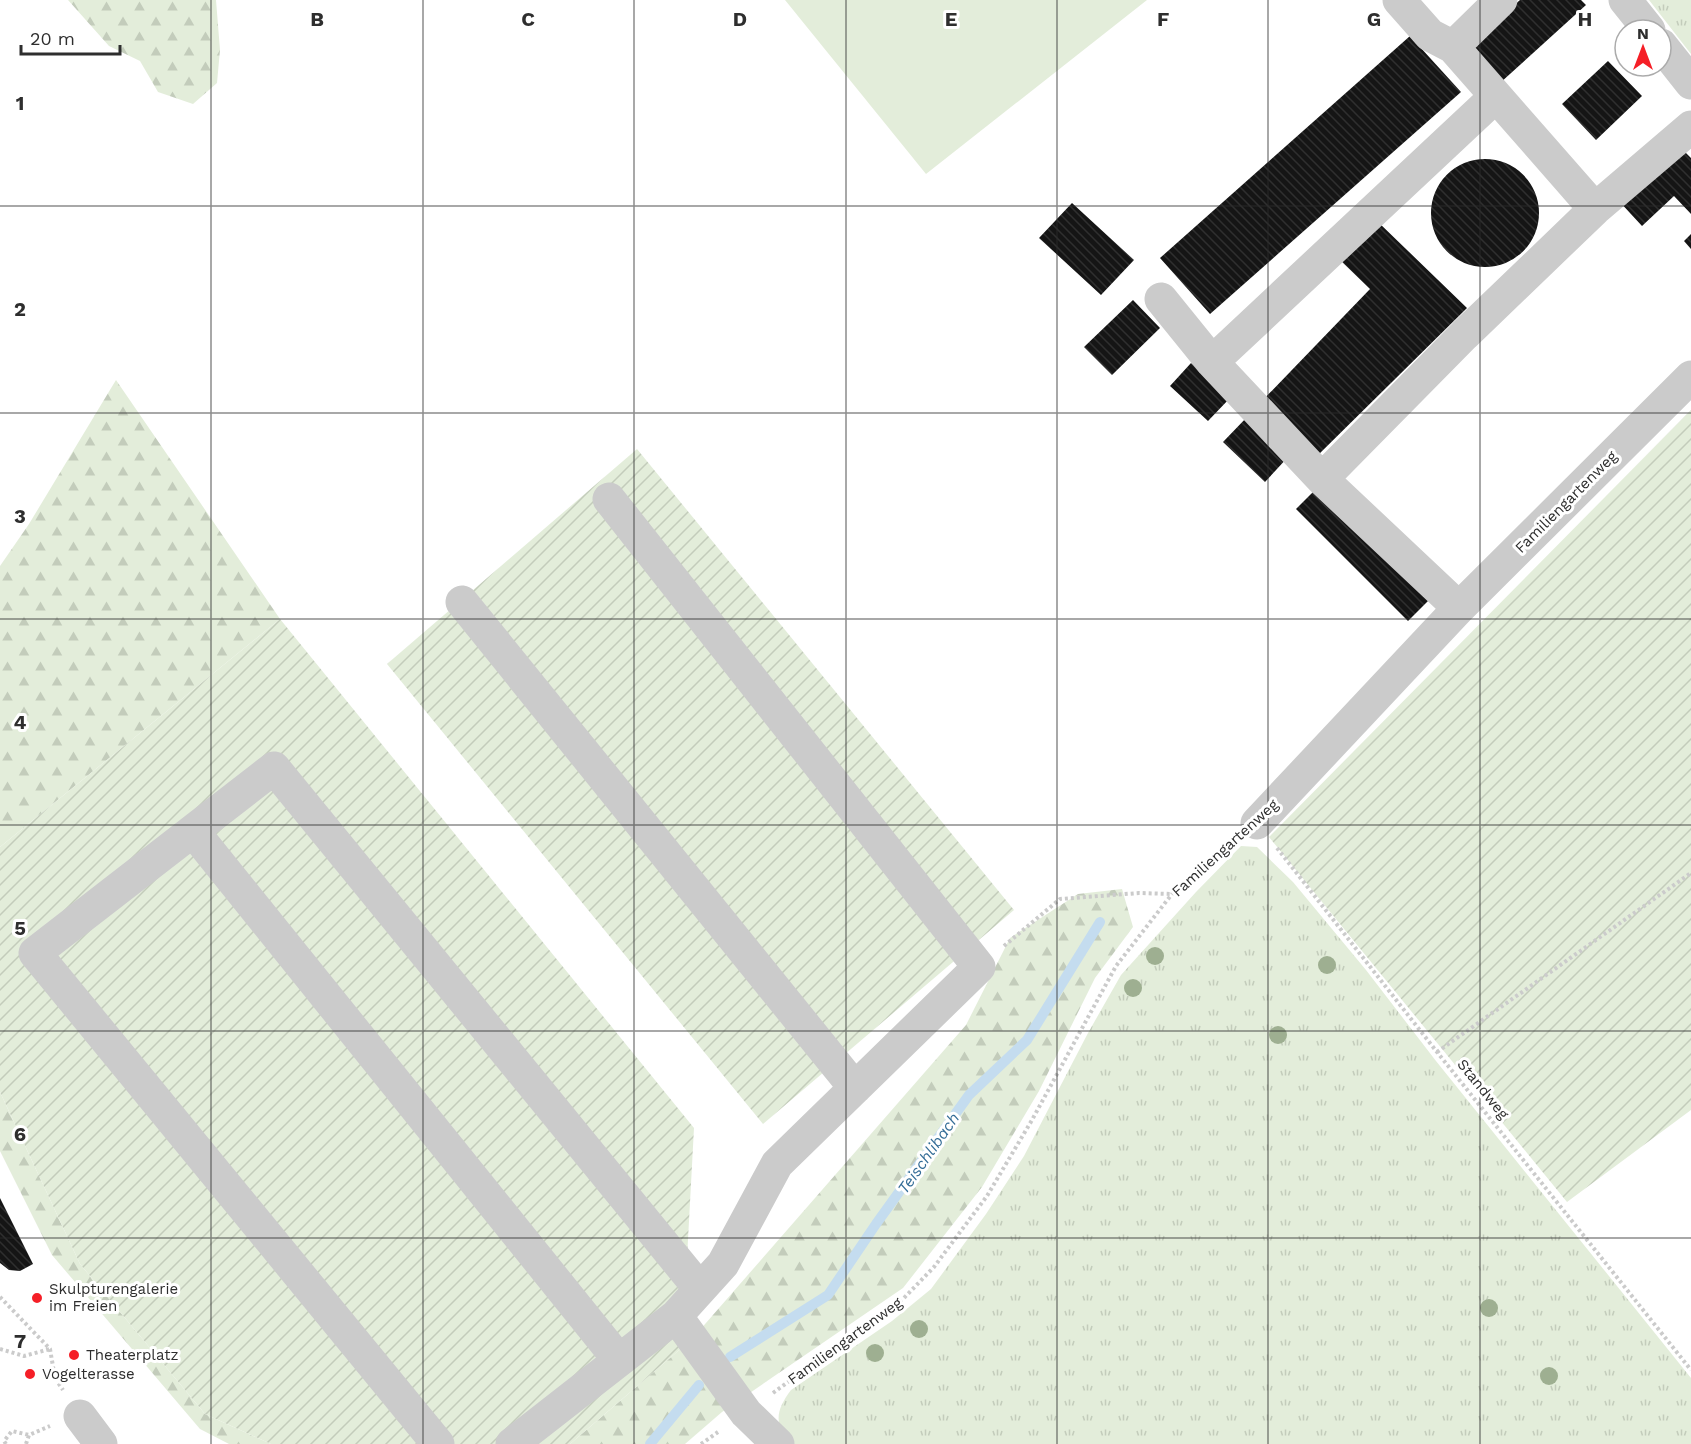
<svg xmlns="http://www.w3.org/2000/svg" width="1691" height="1444" viewBox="0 0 1691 1444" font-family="'Work Sans',sans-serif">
<defs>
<pattern id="grass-tufts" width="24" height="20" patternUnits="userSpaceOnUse" patternTransform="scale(1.5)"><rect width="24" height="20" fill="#e3edda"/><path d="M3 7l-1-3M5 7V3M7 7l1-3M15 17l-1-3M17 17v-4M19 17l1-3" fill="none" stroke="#c3ccbb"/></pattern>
<pattern id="forest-firs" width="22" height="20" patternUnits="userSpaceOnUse" patternTransform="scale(1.5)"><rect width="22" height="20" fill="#e3edda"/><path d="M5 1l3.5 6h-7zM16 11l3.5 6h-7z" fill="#c3ccbb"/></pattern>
<pattern id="garden-furrows" width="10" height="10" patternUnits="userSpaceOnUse" patternTransform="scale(1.5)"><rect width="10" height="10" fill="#e3edda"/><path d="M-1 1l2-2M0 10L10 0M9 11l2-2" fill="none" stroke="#c3ccbb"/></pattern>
<pattern id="building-back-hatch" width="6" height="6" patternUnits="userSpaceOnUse" patternTransform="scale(1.5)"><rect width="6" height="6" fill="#151515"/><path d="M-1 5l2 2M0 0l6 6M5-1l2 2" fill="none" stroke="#2f2f2f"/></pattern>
</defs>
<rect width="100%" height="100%" fill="#fff"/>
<path fill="url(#grass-tufts)" d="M1649 0H1691V54Z
M1241 846 1257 847 1293 882 1366 970 1436 1061 1691 1378V1444H791C773 1424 776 1410 791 1390L892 1321 931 1289 986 1214 1024 1156 1088 1033 1121 975 1196 892Z"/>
<path fill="url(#forest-firs)" d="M68 0H216L220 50 217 83 193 104 158 92 140 61 109 46Z
M116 380 280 619 0 847V566L29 524Z
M1122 889 1133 927 1095 978 1039 1091 982 1187 903 1288 722 1412 685 1444H570L692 1339 966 1025 1010 938 1078 894Z
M0 1092 80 1264 205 1414 271 1444H229L200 1429 52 1255 0 1151Z"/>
<path fill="url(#garden-furrows)" d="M1691 410V1110L1567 1202 1269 837Z
M637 449 1014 910 763 1124 387 664Z
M280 619 694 1128 686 1277 692 1339 570 1444H271L205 1414 80 1264 0 1092V847Z"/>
<path fill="#e3edda" d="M785 0H1147L926 174Z"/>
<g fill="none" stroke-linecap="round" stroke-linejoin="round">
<path stroke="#c4dcef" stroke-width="10" d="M730 1357 828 1295 876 1224 969 1095 1027 1040 1100 922
M650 1444 699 1385"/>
</g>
<path fill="url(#building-back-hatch)" d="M1520 0H1581L1586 5 1500 83 1467 47Z
M1410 36 1461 92 1210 314 1160 258Z
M1608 61 1642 96 1596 140 1562 104Z
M1678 145 1691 158V214L1674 196 1642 226 1618 200Z
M1431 213a54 54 0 1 1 108 0a54 54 0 1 1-108 0Z
M1072 203 1134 260 1101 295 1039 238Z
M1377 221 1467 308 1315 458 1260 403 1370 289 1338 258Z
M1691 234V249L1684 241Z
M1133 300 1160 328 1112 375 1084 347Z
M1191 363 1230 398 1208 421 1170 386Z
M1248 416 1289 456 1265 482 1223 442Z
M1317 488 1429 600 1408 621 1296 509Z
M0 1198 33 1264 20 1271 9 1270 0 1263Z"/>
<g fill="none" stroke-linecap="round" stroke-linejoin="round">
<path stroke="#cbcbcb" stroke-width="4" stroke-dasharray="3 3" stroke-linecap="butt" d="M1277 848 1437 1052 1691 1370
M1004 946 1060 899 1139 893 1171 894
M1437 1052 1691 873
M0 1297 50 1349 55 1378 63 1390
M0 1349 24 1356 50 1349
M773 1393 903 1299 934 1267 987 1196 1032 1120 1116 966 1172 894 1233 844
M6 1444 4 1441 12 1431 29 1435
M26 1444 29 1435 50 1426
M701 1444 718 1432"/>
<path stroke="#cbcbcb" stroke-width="33" d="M1399 0 1430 35 1453 47 1595 209
M1625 0 1649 30
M1661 45 1691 83
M1453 47 1501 0
M1161 299 1212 362 1322 479 1459 608
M1212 362 1495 97
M1322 479 1464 335 1595 209 1691 127
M462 602 855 1088
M1257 823 1459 608 1691 377
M193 831 619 1360
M676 1316 746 1413 778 1444
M80 1416 101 1444
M438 1444 35 953 274 768 700 1289
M512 1444 676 1316 723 1264 777 1164 979 967 609 499"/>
</g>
<g fill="#9eaf91">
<circle cx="1155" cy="956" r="9"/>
<circle cx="1327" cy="965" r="9"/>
<circle cx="1133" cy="988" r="9"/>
<circle cx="1278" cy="1035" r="9"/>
<circle cx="1489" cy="1308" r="9"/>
<circle cx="919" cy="1329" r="9"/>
<circle cx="875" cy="1353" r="9"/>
<circle cx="1549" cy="1376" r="9"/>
</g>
<path fill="none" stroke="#2e2e2e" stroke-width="1.5" stroke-opacity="0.55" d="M211 0V1444M423 0V1444M634 0V1444M846 0V1444M1057 0V1444M1268 0V1444M1480 0V1444M0 206H1691M0 413H1691M0 619H1691M0 825H1691M0 1031H1691M0 1238H1691"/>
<g fill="#f51f27" stroke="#fff" stroke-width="2">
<circle cx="37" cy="1298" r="6"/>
<circle cx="74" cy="1355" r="6"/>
<circle cx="30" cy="1374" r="6"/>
</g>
<g text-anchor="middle" stroke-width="6" stroke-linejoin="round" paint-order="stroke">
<g font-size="15" fill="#2e2e2e" stroke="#fff">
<text transform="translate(1566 502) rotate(-45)" y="5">Familiengartenweg</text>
<text transform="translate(1225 848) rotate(-42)" y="5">Familiengartenweg</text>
<text transform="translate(1483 1089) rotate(51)" y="5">Standweg</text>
<text transform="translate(845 1341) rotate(-36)" y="5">Familiengartenweg</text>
</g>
<g font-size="15" fill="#2e2e2e" stroke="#fff" text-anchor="start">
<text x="49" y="1294">Skulpturengalerie<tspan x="49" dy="17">im Freien</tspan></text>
<text x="86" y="1360">Theaterplatz</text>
<text x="42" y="1379">Vogelterasse</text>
</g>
<g font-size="16" font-style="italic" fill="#346d97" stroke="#fff">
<text transform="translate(928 1153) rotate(-55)" y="6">Teischlibach</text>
</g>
</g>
<g font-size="20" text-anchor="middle" font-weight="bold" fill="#2e2e2e" stroke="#fff" stroke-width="6" stroke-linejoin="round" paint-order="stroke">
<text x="317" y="26">B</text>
<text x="528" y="26">C</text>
<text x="740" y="26">D</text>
<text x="951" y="26">E</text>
<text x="1163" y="26">F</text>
<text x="1374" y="26">G</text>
<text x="1585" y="26">H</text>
<text x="20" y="110">1</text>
<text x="20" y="316">2</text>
<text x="20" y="523">3</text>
<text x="20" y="729">4</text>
<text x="20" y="935">5</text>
<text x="20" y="1141">6</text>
<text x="20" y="1348">7</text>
</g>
<g transform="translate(1643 48)"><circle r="28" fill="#ffffff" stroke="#ababab" stroke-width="1.5"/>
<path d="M0-4.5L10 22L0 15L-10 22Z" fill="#f51f27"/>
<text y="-9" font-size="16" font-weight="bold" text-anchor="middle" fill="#2e2e2e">N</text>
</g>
<path d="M21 45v9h99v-9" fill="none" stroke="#2e2e2e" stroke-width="3"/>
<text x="30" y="45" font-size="18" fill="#2e2e2e" stroke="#ffffff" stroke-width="4.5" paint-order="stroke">20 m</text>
</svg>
